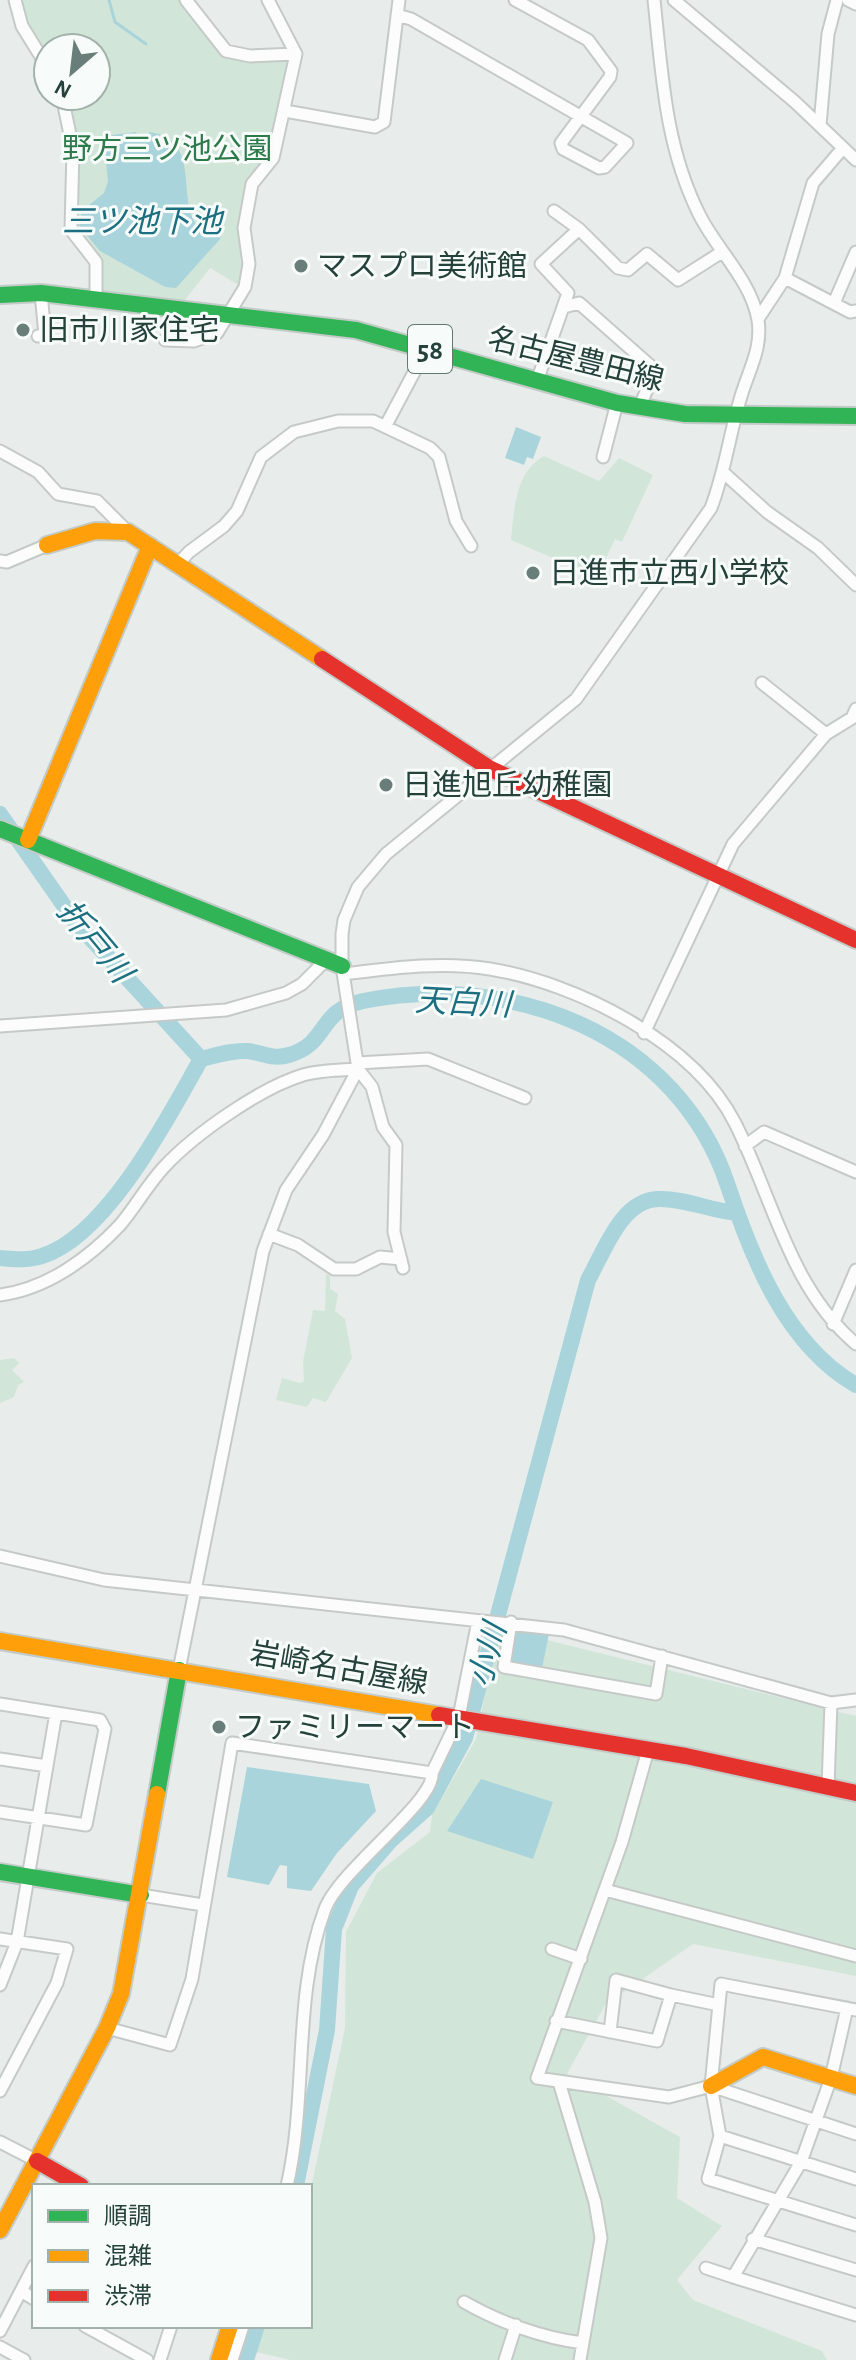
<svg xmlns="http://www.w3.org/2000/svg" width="856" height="2360" viewBox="0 0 856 2360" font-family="'Alegreya Sans','Noto Sans JP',sans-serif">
<rect width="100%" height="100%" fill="#e8edeb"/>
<path fill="#d1e6d8" d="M19 0H181L223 55 252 61 290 58 270 156 249 184 246 263 240 286 210 268 185 300 100 291 101 262 75 228 77 148 64 96H96V48H48V61L26 23Z
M544 456 599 481 619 458 653 475 622 542 615 539 597 577 511 540C514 510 515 472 544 456Z
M326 1274 330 1276V1289L338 1294 335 1311 345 1319 352 1358 326 1402 313 1398 307 1407 276 1400 282 1378 300 1383 304 1381 303 1362 313 1310 325 1311Z
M14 1358 19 1363 12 1370 24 1382 18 1385 14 1397 0 1403V1360Z
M498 1628 856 1716V1976L693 1944 605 2005 567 2074 680 2137 677 2198 722 2226 677 2280 693 2300 822 2351 827 2360H290L256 2352 266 2326H310V2193L345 2028 346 1932 377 1873 430 1832 432 1815 476 1739Z"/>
<path fill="#a9d4db" d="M136 132 139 139 149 138V132C215 141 159 228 221 238L176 288 165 287 100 251 79 226 82 211 104 193 108 181 104 142 112 135Z
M516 427 541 437 533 459 527 457 524 465 505 458Z
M515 1629 549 1634 542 1668 507 1664Z
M247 1767 369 1784 376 1811 337 1853 311 1891 287 1888V1866L280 1865 269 1885 227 1877Z
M481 1779 553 1802 533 1859 447 1831Z"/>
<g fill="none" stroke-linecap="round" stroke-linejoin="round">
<path stroke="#a9d4db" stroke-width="3" d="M109 0 115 22 146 44"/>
<path stroke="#a9d4db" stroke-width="16" d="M0 814 74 920 201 1059
M0 1258C14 1259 28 1261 42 1256 107 1236 169 1116 201 1059 217 1055 232 1050 248 1051 264 1053 272 1060 289 1055 330 1043 316 1011 363 1001 512 971 678 1034 728 1186 752 1258 786 1345 856 1385
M296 2186 327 2030 334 1929 351 1886 391 1840 427 1808 465 1738 588 1280C604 1252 621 1200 658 1199 684 1198 711 1211 737 1213
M246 2360 257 2326"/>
<g stroke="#c5cac8" stroke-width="15">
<path id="street" d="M15 0 22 26 48 68
M186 0 226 51 250 56 296 54
M674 0 795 102 856 160
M848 0 856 4
M397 15 411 19 627 143 605 167 599 168 563 149 561 143 610 77 611 71 588 40 515 0
M62 96 73 149 71 230 96 262V301
M285 111 375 127 384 122 399 0
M820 125 828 34 837 0
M554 211 579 229
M785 278 850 312 856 311
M834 303 856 252
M564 307 579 303 655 370 640 406
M758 319 785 278 813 183 843 148
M38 336 45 335 41 293
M165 340 194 341 217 333 245 287 249 264 244 228 252 184 273 158 296 54 268 0
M537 381 568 293 541 264 579 229 618 268 628 270 647 254 678 280 722 252
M386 425 427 348
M0 451 38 472 58 494 97 501 128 532
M603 457 617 403
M724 473 767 512 818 548 856 585
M0 561 7 562 47 545
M178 564 189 552 224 526 237 511 261 457 294 432 338 421H373L430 448 439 457 456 521 471 546
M762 683 826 734
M344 974C392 968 442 961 490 969 576 983 694 1042 735 1123 773 1198 789 1287 856 1344
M0 1026 226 1010 286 993 302 984 325 961
M644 1033 733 844 826 734 852 718 856 709
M357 1063 428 1059 525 1098
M745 1146 764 1132 856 1172
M269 1234 298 1245 334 1269H356L380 1257 401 1259
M0 1295C47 1289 89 1258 120 1225 136 1206 148 1184 165 1166 195 1134 260 1088 303 1075 320 1070 340 1070 358 1069L372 1087 383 1127 396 1145 394 1232 403 1268
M833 1324 856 1270
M0 1556 104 1580 564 1630 831 1703 856 1700
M511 1622 504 1667 656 1694 662 1656
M179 1670 263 1251 286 1190 323 1135 358 1069 342 966V934L344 920 358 887 386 854 576 699 711 508C726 469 730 429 743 390 751 366 762 346 758 320 751 280 716 249 699 214 665 146 662 74 654 0
M0 1704 100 1720 105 1729 86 1825 0 1812
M648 1750 622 1842 537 2078 669 2097 711 2086 856 2134
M0 1759 47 1766
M828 1787 831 1703
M605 1890 856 1956
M141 1895 203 1905
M0 1939 67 1949 57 1983 0 2091
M552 1949 581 1959
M0 1985 17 1942 56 1713
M847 2008 831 2078 801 2162 733 2277 856 2315
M856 2010 721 1984 711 2086 720 2136 708 2179 856 2225
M556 2021 657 2041 671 1995 719 2005
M107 2028 170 2045 192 1979 232 1743 432 1773 459 1717 478 1621
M610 2032 616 1980 671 1995
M559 2082 595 2202 601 2238 580 2360
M720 2136 856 2179
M0 2142 37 2161
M287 2186C308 2096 292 1997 325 1909 340 1869 436 1801 432 1773
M753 2239 856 2270
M706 2268 733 2277
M21 2291 34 2299
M464 2302C499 2322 542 2338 583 2343
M85 2326 147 2360
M0 2331 34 2266
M0 2347 24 2360
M160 2360 171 2326
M232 2360 243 2326
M505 2360 516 2325"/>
</g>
<g stroke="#c3cbc8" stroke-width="20">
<path id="fast" d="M0 295 41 293 356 330 617 403 685 414 856 416
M0 829 342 966
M157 1794 179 1670
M0 1872 141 1895"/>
</g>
<g stroke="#c3cbc8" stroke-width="20">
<path id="slow" d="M47 545 95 531 128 532 322 659
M28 840 150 546
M0 1641 439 1715
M711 2086 763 2057 856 2086
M0 2230 107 2028 121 1994 157 1794
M219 2360 230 2326"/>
</g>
<g stroke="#c3cbc8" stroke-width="20">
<path id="jam" d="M322 659 489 768 856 940
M439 1715 686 1756 856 1793
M37 2161 81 2186"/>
</g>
<use href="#street" stroke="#fcfcfc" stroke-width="11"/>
<use href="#fast" stroke="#30b455" stroke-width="16"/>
<use href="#slow" stroke="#ff9f0a" stroke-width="16"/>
<use href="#jam" stroke="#e5322d" stroke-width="16"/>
</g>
<g fill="#697e78" stroke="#f7fbf9" stroke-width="3">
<circle cx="301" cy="266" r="8"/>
<circle cx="23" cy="330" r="8"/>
<circle cx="533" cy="573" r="8"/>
<circle cx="386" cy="785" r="8"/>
<circle cx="219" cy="1727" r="8"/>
</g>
<g text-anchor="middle" stroke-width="6" stroke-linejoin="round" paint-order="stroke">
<rect fill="#f7fbf9" stroke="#637a73" stroke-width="2" x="408" y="325" width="44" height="48" rx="6"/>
<g font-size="28" font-weight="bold" fill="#24423a">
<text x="430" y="359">58</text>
</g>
<g font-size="30" fill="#2d7a4b" stroke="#f7fbf9">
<text x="167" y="159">野方三ツ池公園</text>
</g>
<g font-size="30" fill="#24423a" stroke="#f7fbf9" text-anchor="start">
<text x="317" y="276">マスプロ美術館</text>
<text x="39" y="340">旧市川家住宅</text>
<text x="549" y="583">日進市立西小学校</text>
<text x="402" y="795">日進旭丘幼稚園</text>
<text x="235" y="1737">ファミリーマート</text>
</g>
<g font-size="30" fill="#24423a" stroke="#f7fbf9">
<text transform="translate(576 359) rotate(14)" y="10">名古屋豊田線</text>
<text transform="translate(339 1668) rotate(10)" y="10">岩崎名古屋線</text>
</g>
<g font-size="32" font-style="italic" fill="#1c6f80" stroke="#f7fbf9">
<text x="142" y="232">三ツ池下池</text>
<text transform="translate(95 941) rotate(50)" y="11">折戸川</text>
<text transform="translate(463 1002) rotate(3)" y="11">天白川</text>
<text transform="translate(487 1655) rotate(-75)" y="11">小川</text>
</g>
</g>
<rect x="32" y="2184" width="280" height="144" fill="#f7fbf9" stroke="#a3b1ad" stroke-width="2"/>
<rect x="48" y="2210" width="40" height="12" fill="#30b455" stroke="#a3b1ad" stroke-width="2"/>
<text x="104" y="2224" font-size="24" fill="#24423a">順調</text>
<rect x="48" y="2250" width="40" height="12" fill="#ff9f0a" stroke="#a3b1ad" stroke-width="2"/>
<text x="104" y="2264" font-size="24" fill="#24423a">混雑</text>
<rect x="48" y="2290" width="40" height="12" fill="#e5322d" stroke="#a3b1ad" stroke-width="2"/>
<text x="104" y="2304" font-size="24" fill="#24423a">渋滞</text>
<g transform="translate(72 72) rotate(208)"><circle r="38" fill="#f7fbf9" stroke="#a3b1ad" stroke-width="2"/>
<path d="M0-6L14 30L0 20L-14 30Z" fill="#697e78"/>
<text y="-12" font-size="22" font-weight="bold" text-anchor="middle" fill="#24423a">N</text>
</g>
</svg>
